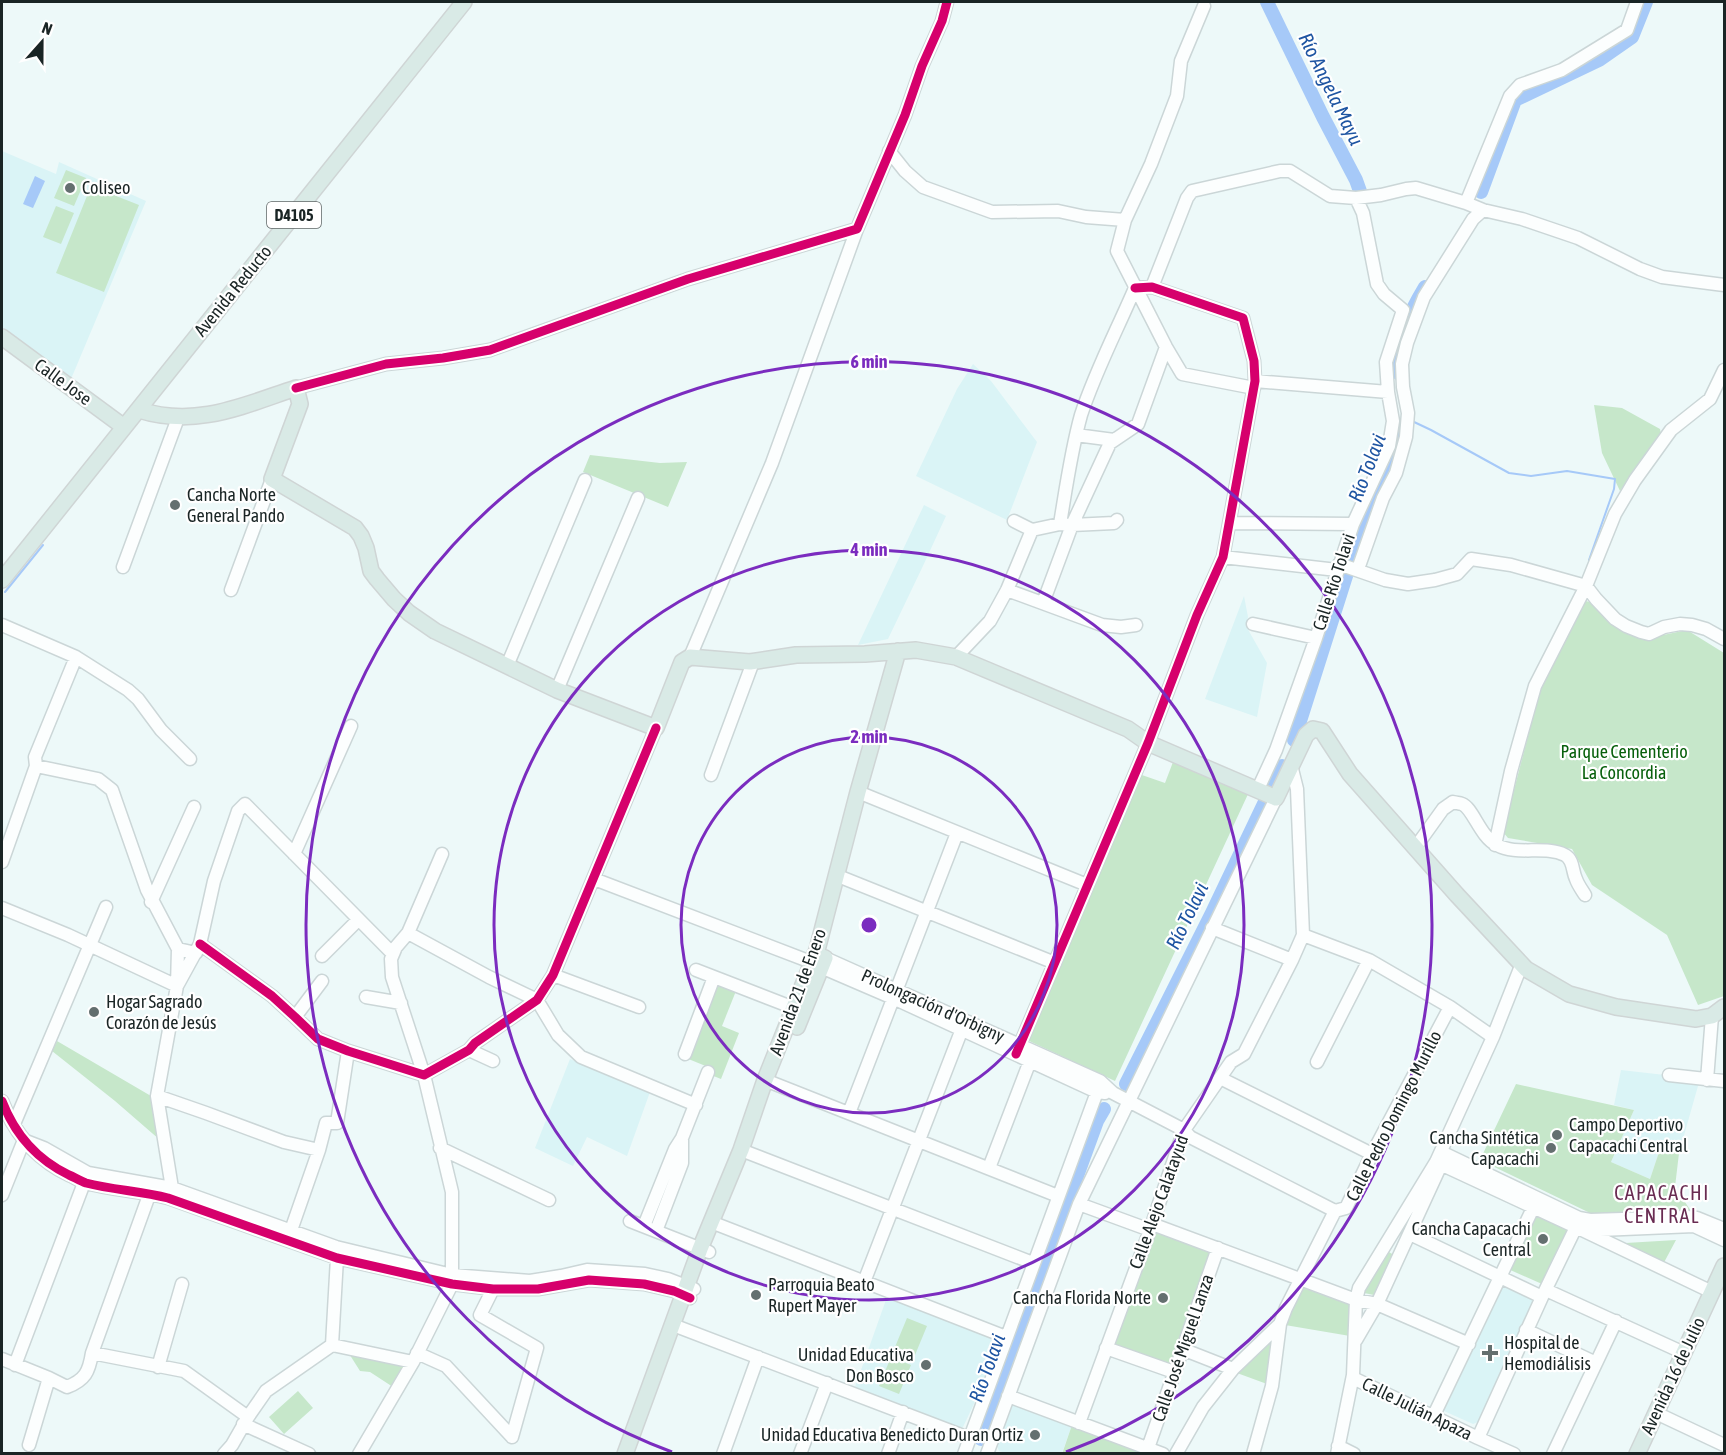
<svg xmlns="http://www.w3.org/2000/svg" width="1726" height="1455" viewBox="0 0 1726 1455" font-family="'Asap Condensed',sans-serif">
<rect width="100%" height="100%" fill="#edf9f9"/>
<path fill="#daf4f6" d="M2 151 56 174 59 162 146 201 71 379 2 327Z
M973 364 991 381 1037 442 1007 520 916 476 957 389Z
M924 505 946 516 922 568 888 639 858 645Z
M1244 596 1248 617 1246 626 1267 663 1257 717 1205 699Z
M570 1059 650 1092 627 1156 587 1137 573 1166 535 1148Z
M1621 1070 1700 1079 1679 1153 1660 1149 1650 1179 1611 1162 1634 1110 1614 1105Z
M1501 1285 1535 1300 1478 1422 1473 1424 1444 1411Z
M887 1297 995 1340V1345L981 1389 963 1427H957L855 1387Z
M1013 1404 1072 1425 1062 1453H1006L999 1451 997 1446Z"/>
<path fill="#c6e7ca" d="M66 170 86 178 74 206 54 198Z
M91 186 139 205 104 292 56 273Z
M56 206 74 213 61 244 43 237Z
M1594 405 1622 408 1660 429 1661 434 1620 491 1602 453Z
M590 455 660 463 687 462 668 507 583 472Z
M1585 601 1591 602 1644 639 1687 630 1724 653V996L1698 1005 1667 935 1592 885 1572 849 1508 838 1503 832 1540 690Z
M1173 762 1249 792 1115 1081 1027 1040 1139 774 1165 783Z
M717 984 736 991 722 1026 739 1033 721 1079 711 1075 713 1069 686 1058Z
M57 1041 151 1096 160 1140 115 1101 52 1051Z
M1516 1084 1634 1110 1611 1162 1650 1179 1660 1149 1679 1153 1675 1187 1691 1211 1592 1216 1588 1212 1480 1160Z
M1534 1213 1568 1228 1542 1284 1508 1269Z
M1154 1230 1214 1252 1171 1367 1112 1345Z
M1676 1240 1660 1270 1609 1244Z
M1387 1251 1394 1255 1374 1295 1364 1293Z
M1301 1287 1353 1306 1350 1336 1285 1325Z
M907 1318 927 1326 915 1355 895 1347Z
M1272 1339 1267 1384 1237 1373Z
M348 1352 403 1365 404 1371 393 1387 370 1372 360 1371Z
M891 1357 911 1365 899 1394 879 1386Z
M298 1391 313 1408 284 1434 269 1417Z
M1072 1425 1145 1450 1144 1454H1062Z"/>
<path fill="#a6c9f8" d="M35 176 45 181 33 208 23 204Z"/>
<g fill="none" stroke-linecap="round" stroke-linejoin="round">
<path stroke="#a6c9f8" stroke-width="2" d="M1412 421 1431 430 1509 473 1531 476 1567 471 1615 479 1614 489 1589 560
M5 592 43 545"/>
<path stroke="#a6c9f8" stroke-width="14" d="M1267 2 1323 117 1356 180 1361 194
M1481 192 1515 100 1599 60 1632 37 1646 2
M1398 373C1394 343 1410 312 1425 287
M1294 740 1347 573 1399 442 1401 430
M1126 1084 1212 913 1282 766
M981 1439 1097 1121 1104 1109"/>
<g stroke="#cbd6d7" stroke-width="15">
<path id="minor" d="M1204 6 1181 61 1177 96 1151 164 1125 220 1117 251 1166 347 1182 374 1254 388
M889 151 905 171 923 187 992 212 1058 211 1086 217 1125 220
M1466 203 1510 96 1520 85 1562 70 1627 30 1637 2
M1152 287 1187 198 1192 191 1280 171H1290L1330 196 1356 198 1381 195 1406 189 1416 188 1466 203 1483 210 1522 219 1578 238 1640 269 1662 277 1724 285
M1255 381 1388 392
M296 388 386 364 443 358 490 350 688 279 857 229 905 115 922 66 942 21 947 2
M1076 435 1114 440
M1014 521 1032 530 1060 524 1072 525 1114 523 1117 520
M1231 523 1353 524
M1060 524C1066 488 1071 451 1081 415 1095 372 1117 330 1135 288
M1223 557 1337 570
M1339 564 1385 580 1408 584 1435 580 1457 574 1471 559 1511 565 1586 586 1596 599 1615 619 1626 626 1641 632 1649 634 1664 627 1680 624 1692 625 1706 629 1724 639
M123 567 178 418
M1358 569 1383 498 1396 473 1406 437 1408 413 1403 387 1402 364 1407 343 1424 297 1473 219 1483 210
M231 590 272 479
M1007 590 1102 625 1121 627 1136 625
M1043 603 1072 525 1110 443 1138 424 1166 347
M1253 624 1316 638
M2 625 76 657 128 690 138 699 161 730 190 759
M690 657 772 463 857 229
M956 657 990 621 1007 590 1032 530
M507 666 585 480
M557 690 638 498
M1291 765 1297 789 1303 935 1369 960 1450 1007 1493 1037
M36 766 98 779 112 790 147 890 178 949 196 953
M711 775 753 662
M1258 789 1276 750 1316 638 1353 524 1389 446 1393 421 1388 392 1386 362 1403 310 1384 294 1377 284 1363 213 1356 198
M858 792 1087 885
M1495 845 1511 771 1535 686 1586 586 1615 514 1635 480 1671 430 1710 399 1724 370
M1415 848 1443 809 1453 802C1456 803 1459 803 1462 804 1473 808 1480 837 1497 845 1517 856 1545 845 1565 855 1574 860 1572 871 1576 879 1578 885 1582 890 1585 895
M294 854 351 726
M2 862 36 766 35 757 76 657
M838 876 1055 963
M594 879 811 962
M151 902 194 807
M2 908 68 935 177 986 200 944 214 881 238 811 245 804 393 954
M1212 928 1292 960
M408 933 489 977 537 1000 558 1035 581 1057 696 1105
M200 944 272 996 295 1017 318 1039 348 1051 424 1075 469 1050 475 1043 537 1000 553 975 656 728
M322 956 358 920
M825 958 1100 1081 1113 1093 1184 1130 1190 1137 1335 1211
M821 967 893 998 1097 1092 1105 1093
M696 970 794 1008
M553 975 639 1007
M366 997 401 1003
M295 1017 322 981
M469 1050 493 1061
M685 1054 714 977
M1016 1054 1148 743 1197 615 1223 557 1255 381 1254 361 1243 318 1152 287 1135 288
M1317 1062 1369 960
M1669 1075 1724 1081
M1220 1078 1372 1154
M765 1080 1058 1196
M1707 1080 1712 1016
M157 1096 206 1113 284 1142 319 1150
M2 1101C15 1135 36 1159 69 1175 74 1177 80 1181 86 1183 113 1190 141 1191 168 1198L337 1258 452 1284 493 1289H538L589 1280 644 1284 674 1291 690 1298
M849 1113 957 833
M14 1124 106 907
M26 1141 44 1148 88 1173 172 1188 336 1247 452 1275 530 1281 561 1276 587 1270 645 1274 668 1279 694 1289
M440 1148 549 1200
M741 1150 1033 1263
M1441 1152 1579 1218 1590 1220 1687 1217 1697 1218 1724 1229
M1436 1162 1576 1227 1600 1230 1694 1226 1724 1240
M989 1168 1030 1061
M170 1194 172 1188 157 1096 177 986 178 949
M2 1195 24 1140
M1079 1204 1150 1230
M630 1221 709 1252
M711 1222 1006 1337
M1152 1224 1356 1300 1377 1304 1469 1344
M644 1226 675 1149 682 1138 708 1072
M656 1231 682 1163V1138
M1410 1234 1542 1297
M289 1236 319 1150 326 1123H337L348 1051
M864 1282 962 1029
M494 1283 493 1289 480 1315 537 1348 512 1437
M1546 1290 1684 1353
M673 1325 969 1438
M1526 1330 1596 1363
M1356 1340 1377 1304 1439 1169
M332 1345 413 1362
M1106 1348 1174 1372
M1182 1349 1233 1369
M92 1353 184 1371 248 1417
M417 1353 446 1366 512 1437
M2 1359 49 1378 67 1387C85 1380 89 1372 92 1353L152 1187
M15 1365 87 1175
M158 1367 182 1284
M1353 1378 1478 1438 1514 1454
M1008 1396 1163 1454
M1656 1413 1724 1445
M1433 1417 1534 1206
M1079 1423 1150 1230 1184 1130 1231 1062 1244 1054 1292 960 1303 935
M243 1424 309 1454
M1478 1438 1542 1297 1576 1227 1712 1292
M29 1445 49 1378
M1338 1446 1354 1454
M1148 1448 1218 1248
M224 1454 232 1445 248 1417 266 1391 332 1345 337 1258 339 1252
M359 1454 413 1362 452 1284V1192L424 1075 392 977 391 959 396 947 408 933 442 854
M723 1454 758 1357
M800 1454 827 1383
M888 1454 903 1412
M964 1454 1097 1092
M987 1454 1079 1204 1276 798
M1176 1454 1203 1407 1233 1369 1280 1324
M1253 1454 1272 1386 1280 1324 1286 1308 1335 1211 1346 1208 1372 1154 1450 1007
M1337 1454 1353 1375 1356 1300 1359 1288 1436 1162 1493 1037 1521 966
M1553 1454 1616 1321"/>
</g>
<g stroke="#cfd5d5" stroke-width="18">
<path id="major" d="M2 337 124 427
M139 410C196 428 242 406 296 388L300 404 272 479 355 528 361 536 366 548 371 571 377 579 394 599 409 613 435 631 557 690 656 728 682 662 690 657 750 662 796 655 865 654 916 650 956 657 1128 729 1148 743 1276 798 1306 735 1313 729 1322 731 1350 774 1457 895 1526 969 1569 994 1616 1007 1696 1019 1712 1016 1724 1007
M2 580 464 2
M797 1027 825 958 815 954
M625 1454 700 1249 741 1150 765 1080 817 950 858 792 898 651
M1637 1454 1724 1266"/>
</g>
<use href="#minor" stroke="#fcfefe" stroke-width="12"/>
<use href="#major" stroke="#d9eae6" stroke-width="15"/>
<g stroke="#fff" stroke-width="13">
<path id="cycleway" d="M296 388 386 364 443 358 490 350 688 279 857 229 905 115 922 66 942 21 947 2
M200 944 272 996 295 1017 318 1039 348 1051 424 1075 469 1050 475 1043 537 1000 553 975 656 728
M1016 1054 1148 743 1197 615 1223 557 1255 381 1254 361 1243 318 1152 287 1135 288
M2 1101C15 1135 36 1159 69 1175 74 1177 80 1181 86 1183 113 1190 141 1191 168 1198L337 1258 452 1284 493 1289H538L589 1280 644 1284 674 1291 690 1298"/>
</g>
<use href="#cycleway" stroke="#d6006c" stroke-width="9"/>
</g>
<g fill="none" stroke="#7b2cbf" stroke-width="3">
<circle cx="869" cy="925" r="188"/>
<circle cx="869" cy="925" r="375"/>
<path d="M672 1452A563 563 0 1 1 1066 1452"/>
</g>
<g fill="#646f6f" stroke="#fff" stroke-width="2">
<circle cx="70" cy="188" r="6"/>
<circle cx="175" cy="505" r="6"/>
<circle cx="94" cy="1012" r="6"/>
<circle cx="1557" cy="1135" r="6"/>
<circle cx="1551" cy="1148" r="6"/>
<circle cx="1543" cy="1239" r="6"/>
<circle cx="756" cy="1295" r="6"/>
<circle cx="1163" cy="1298" r="6"/>
<path d="M1487 1344h6v6h6v6h-6v6h-6v-6h-6v-6h6z"/>
<circle cx="926" cy="1365" r="6"/>
<circle cx="1035" cy="1435" r="6"/>
</g>
<g text-anchor="middle" stroke-width="4.5" stroke-linejoin="round" paint-order="stroke">
<rect fill="#fff" stroke="#5f6666" stroke-width="1.5" x="267" y="202" width="54" height="26" rx="4.5"/>
<g font-size="16" font-weight="bold" fill="#1a2525">
<text x="294" y="221">D4105</text>
</g>
<g font-size="18" fill="#1a2525" stroke="#fff" text-anchor="start">
<text x="82" y="194">Coliseo</text>
<text x="187" y="501">Cancha Norte<tspan x="187" dy="21">General Pando</tspan></text>
<text x="106" y="1008">Hogar Sagrado<tspan x="106" dy="21">Corazón de Jesús</tspan></text>
<text x="1569" y="1131">Campo Deportivo<tspan x="1569" dy="21">Capacachi Central</tspan></text>
<text x="1539" y="1144" text-anchor="end">Cancha Sintética<tspan x="1539" dy="21">Capacachi</tspan></text>
<text x="1531" y="1235" text-anchor="end">Cancha Capacachi<tspan x="1531" dy="21">Central</tspan></text>
<text x="768" y="1291">Parroquia Beato<tspan x="768" dy="21">Rupert Mayer</tspan></text>
<text x="1151" y="1304" text-anchor="end">Cancha Florida Norte</text>
<text x="1504" y="1349">Hospital de<tspan x="1504" dy="21">Hemodiálisis</tspan></text>
<text x="914" y="1361" text-anchor="end">Unidad Educativa<tspan x="914" dy="21">Don Bosco</tspan></text>
<text x="1023" y="1441" text-anchor="end">Unidad Educativa Benedicto Duran Ortiz</text>
</g>
<g font-size="18" fill="#1a2525" stroke="#fff">
<text transform="translate(233 291) rotate(-51)" y="6">Avenida Reducto</text>
<text transform="translate(63 382) rotate(36)" y="6">Calle Jose</text>
<text transform="translate(1334 582) rotate(-72)" y="6">Calle Río Tolavi</text>
<text transform="translate(798 992) rotate(-70)" y="6">Avenida 21 de Enero</text>
<text transform="translate(933 1006) rotate(24)" y="6">Prolongación d'Orbigny</text>
<text transform="translate(1394 1116) rotate(-63)" y="6">Calle Pedro Domingo Murillo</text>
<text transform="translate(1159 1202) rotate(-70)" y="6">Calle Alejo Calatayud</text>
<text transform="translate(1183 1348) rotate(-71)" y="6">Calle José Miguel Lanza</text>
<text transform="translate(1673 1376) rotate(-65)" y="6">Avenida 16 de Julio</text>
<text transform="translate(1417 1409) rotate(26)" y="6">Calle Julián Apaza</text>
</g>
<g font-size="18" fill="#08600c" stroke="#fff">
<text x="1624" y="758">Parque Cementerio<tspan x="1624" dy="21">La Concordia</tspan></text>
</g>
<g font-size="20" font-style="italic" fill="#1f55a2" stroke="#fff">
<text transform="translate(1331 89) rotate(64)" y="7">Río Angela Mayu</text>
<text transform="translate(1367 468) rotate(-69)" y="7">Río Tolavi</text>
<text transform="translate(1187 916) rotate(-64)" y="7">Río Tolavi</text>
<text transform="translate(987 1368) rotate(-70)" y="7">Río Tolavi</text>
</g>
<g font-size="20" letter-spacing="1.5" fill="#692c52" stroke="#fff">
<text x="1662" y="1200">CAPACACHI<tspan x="1662" dy="23">CENTRAL</tspan></text>
</g>
</g>
<circle cx="869" cy="925" r="9" fill="#7b2cbf" stroke="#fff" stroke-width="3"/>
<g font-size="18" text-anchor="middle" font-weight="bold" fill="#7b2cbf" stroke="#fff" stroke-width="4.5" stroke-linejoin="round" paint-order="stroke">
<text x="869" y="368">6 min</text>
<text x="869" y="556">4 min</text>
<text x="869" y="743">2 min</text>
</g>
<rect width="1726" height="1455" fill="none" stroke="#1a2525" stroke-width="6"/>
<g transform="translate(42 42) rotate(21)" stroke="#ffffff" stroke-width="4.5" paint-order="stroke">
<path d="M0-4.5L10 22L0 15L-10 22Z" fill="#1a2525"/>
<text y="-9" font-size="16" font-weight="bold" text-anchor="middle" fill="#1a2525">N</text>
</g>
</svg>
